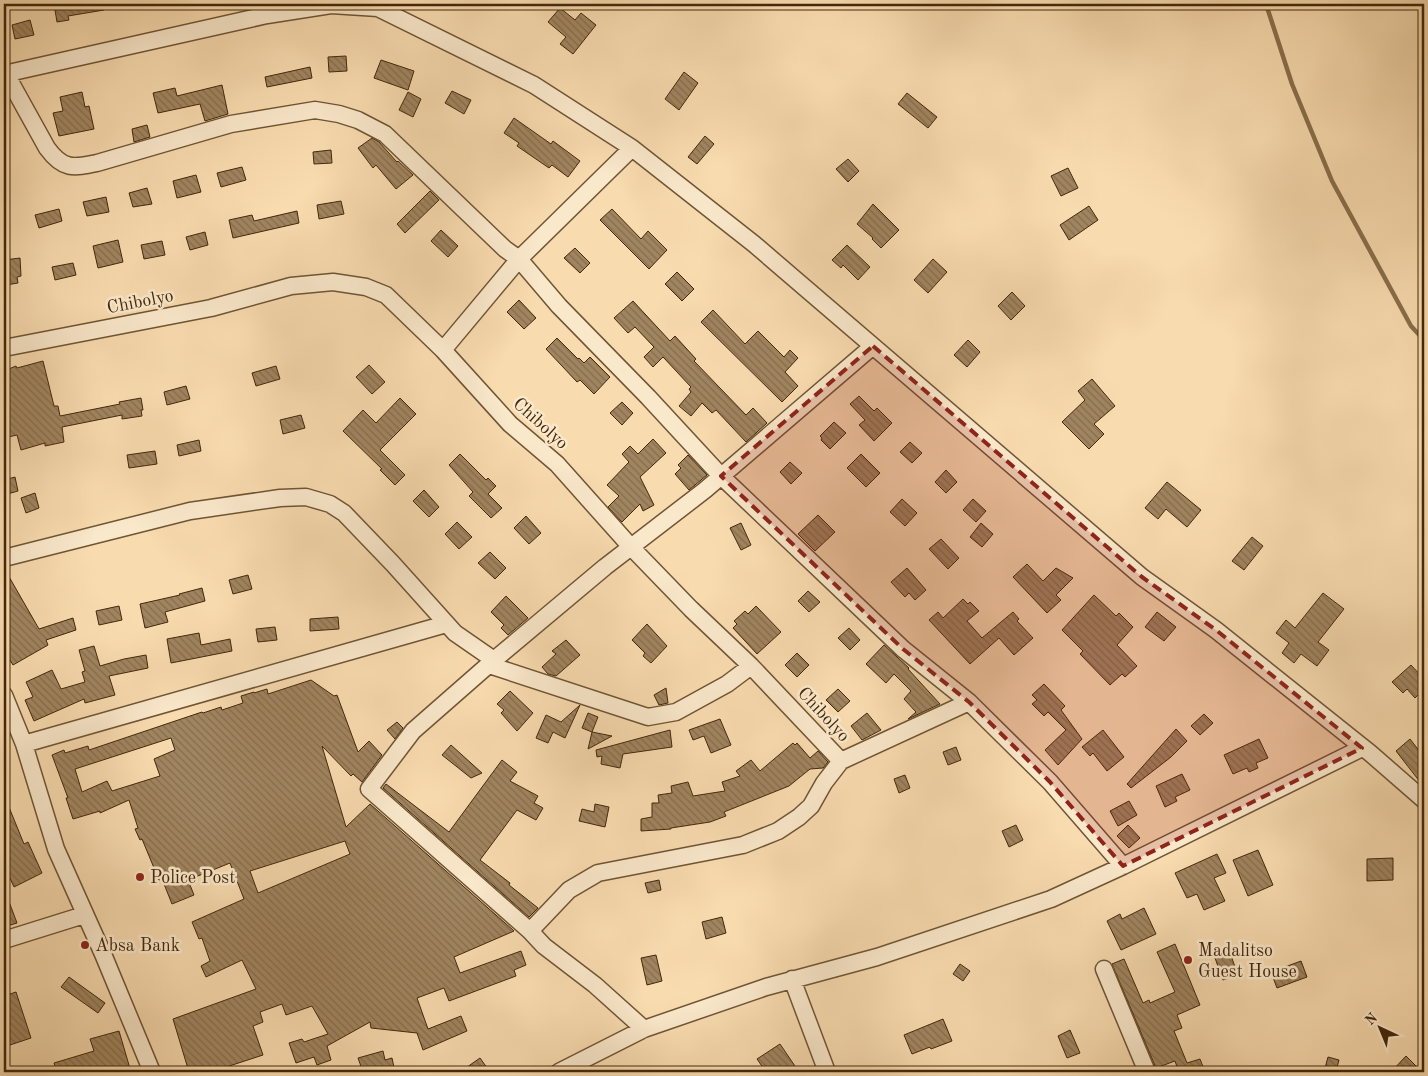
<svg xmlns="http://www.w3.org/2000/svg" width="1428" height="1076" viewBox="0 0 1428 1076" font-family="'Old Standard TT',serif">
<defs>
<pattern id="building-back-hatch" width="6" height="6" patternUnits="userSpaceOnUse" patternTransform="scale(1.25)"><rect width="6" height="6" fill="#a18560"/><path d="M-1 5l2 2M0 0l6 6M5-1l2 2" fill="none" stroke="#856d4d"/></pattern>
</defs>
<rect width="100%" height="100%" fill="#f8dbaf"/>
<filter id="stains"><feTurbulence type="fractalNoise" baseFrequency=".004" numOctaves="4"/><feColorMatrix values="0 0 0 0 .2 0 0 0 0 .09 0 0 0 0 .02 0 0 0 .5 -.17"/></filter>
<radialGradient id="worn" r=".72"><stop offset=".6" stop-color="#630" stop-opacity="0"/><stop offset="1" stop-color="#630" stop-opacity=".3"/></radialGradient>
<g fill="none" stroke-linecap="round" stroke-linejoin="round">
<path stroke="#8a6f4c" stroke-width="4.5" d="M1266 4 1292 84 1332 181 1411 326 1424 340"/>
</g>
<path fill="url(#building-back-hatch)" stroke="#43280b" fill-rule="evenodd" d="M54 4H103L104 10 68 16 69 20 57 22Z
M560 8 575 20 581 13 596 25 573 54 560 44 566 37 548 22Z
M30 20 34 35 15 39 12 25Z
M346 56 347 71 329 72 328 57Z
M381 60 414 71 408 90 374 78Z
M310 67 312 78 267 87 265 77Z
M684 72 698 83 679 110 665 99Z
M222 85 228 114 205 121 200 104 158 113 153 93 175 88 177 96Z
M452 91 471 100 464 114 445 103Z
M82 92 85 107 89 106 94 129 59 136 53 113 63 111 60 97Z
M408 92 421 99 413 117 399 110Z
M907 93 937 117 928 128 898 104Z
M514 118 551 144 553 141 580 161 568 177 552 165 549 168 517 146 519 143 504 133Z
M147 125 150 137 134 142 132 129Z
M705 136 714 144 697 164 688 157Z
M372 138 379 142 397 162 398 161 413 175 396 189 376 165 373 168 358 148Z
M331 150 332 163 314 164 313 152Z
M848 159 859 171 848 182 836 169Z
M242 167 246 180 221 187 217 173Z
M1068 168 1078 188 1061 196 1051 176Z
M196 175 201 192 177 198 173 181Z
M147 188 152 204 133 207 129 193Z
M430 191 439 200 405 233 397 224Z
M106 197 109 212 87 216 83 202Z
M341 201 344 214 319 219 317 205Z
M873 204 899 230 881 248 872 239 873 238 857 224Z
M1089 206 1098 220 1069 240 1060 225Z
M59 209 62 221 39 228 35 215Z
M612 209 641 239 648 231 667 250 649 269 600 220Z
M297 211 299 223 233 238 229 220 252 215 254 221Z
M441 230 458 246 448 257 431 241Z
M205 232 208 245 190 250 186 237Z
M118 240 123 262 98 268 93 246Z
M162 241 165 255 144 259 141 245Z
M847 245 870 267 858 280 843 265 841 268 832 260Z
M575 248 590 263 580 273 564 258Z
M20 258 21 276 17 277 18 283 6 285 4 278V260Z
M933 259 947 272 928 293 914 280Z
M73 263 76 275 55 280 52 267Z
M677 272 694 289 682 301 665 284Z
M1012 292 1025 306 1011 320 998 306Z
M519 300 536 318 524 329 507 312Z
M633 301 670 341 675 336 696 359 694 361 746 415 753 408 767 423 746 442 716 410 712 413 702 403 691 416 679 406 691 392 689 389 691 387 663 357 653 367 644 357 654 347 635 327 628 333 614 318Z
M713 310 745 344 758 331 784 357 790 350 798 358 785 372 798 386 782 402 701 322Z
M557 338 578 359 579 358 584 363 590 357 610 377 594 394 580 380 577 382 546 349Z
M968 340 980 352 967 367 954 355Z
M43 361 54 406H58L60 416 120 404 119 402 141 398 143 410H141L142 416 122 419V415L62 427 64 442 45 446V443L21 450 17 435 4 438V371L16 366 17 368Z
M369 365 385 382 372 394 356 377Z
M276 366 280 379 256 386 252 373Z
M1092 379 1115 406 1094 424 1104 434 1089 449 1062 422 1085 400 1078 391Z
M186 386 190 399 167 405 164 392Z
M859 396 874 411 877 408 892 423 874 441 859 425 865 420 850 404Z
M400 398 416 414 380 450 405 475 395 485 380 470 382 469 343 431 363 410 376 423Z
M622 402 633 413 622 425 610 413Z
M301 415 305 428 283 434 280 420Z
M834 422 846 433 830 449 821 440 822 438 820 436Z
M653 439 666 453 640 477 654 505 643 511 640 504 622 522 608 507 619 496 607 485 629 462 622 454 630 446 638 454Z
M199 440 201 451 179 456 177 445Z
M910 442 922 453 912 463 900 452Z
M155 451 157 464 129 468 127 455Z
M460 454 486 480 488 478 496 486 488 494 502 508 491 518 469 496 473 492 449 465Z
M861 454 880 473 866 487 847 468Z
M688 455 707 475 689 490 675 474 681 468 678 465Z
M790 462 802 473 791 484 780 472Z
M946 470 957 482 946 493 935 482Z
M15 477 18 491 4 495V480Z
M1167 482 1201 510 1187 527 1166 509 1158 519 1145 508Z
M424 490 439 507 429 517 413 501Z
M35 493 39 508 26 513 21 498Z
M902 499 917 513 905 526 890 512Z
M973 499 986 511 976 522 963 510Z
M818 515 835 532 815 551 798 534Z
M526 516 541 533 529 544 514 528Z
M457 522 472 537 459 549 445 534Z
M741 523 751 545 741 550 730 528Z
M981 523 993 534 982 547 970 537Z
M1252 537 1263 546 1244 570 1232 561Z
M941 539 959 558 948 569 929 549Z
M490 552 506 568 495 579 478 563Z
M1027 564 1043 581 1056 568 1073 578 1056 595 1061 600 1047 613 1013 577Z
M4 568 39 629 73 618 76 630 46 640 48 645 13 665 4 650Z
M907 568 926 590 915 600 909 593 905 597 891 582Z
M248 575 252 589 233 594 229 580Z
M202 588 205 601 165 612 168 622 145 628 140 604 180 595 179 594Z
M808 591 820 602 809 612 798 601Z
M1323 593 1344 609 1318 642 1329 650 1317 666 1301 654 1294 663 1282 653 1289 643 1276 633 1286 620 1295 628Z
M1094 595 1116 616 1119 613 1133 627 1117 645 1137 666 1125 677 1122 674 1110 685 1080 654 1083 651 1062 630Z
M506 596 528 618 508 635 501 628 504 625 491 612Z
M963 599 968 604 970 602 979 611 967 621 982 638 1013 612 1019 619 1017 621 1033 638 1014 655 999 638 970 664 929 620 938 612 943 618Z
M119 606 122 620 99 625 96 611Z
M756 606 781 632 757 654 733 628 737 624 734 621 745 611 748 614Z
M1157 612 1176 627 1164 641 1145 627Z
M338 617 339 629 310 631V619Z
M647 624 667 646 651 663 643 656 645 653 632 640Z
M275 627 277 640 258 642 256 629Z
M849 628 860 640 850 650 838 638Z
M199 633 201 645 230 639 232 651 171 663 167 639Z
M566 640 580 655 556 676 548 674 542 667 556 654 552 651Z
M884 645 909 668 908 669 940 704 908 719 916 712 904 699 911 691 894 674 886 683 866 664Z
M94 646 100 666 124 659 146 655 148 668 109 676 115 695 85 703 84 699 34 721 25 700 33 697 26 682 52 670 61 689 85 682 82 672 85 671 79 650Z
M797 653 809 665 797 677 785 665Z
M1411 665 1424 679V689L1415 698 1407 689 1403 693 1392 682Z
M311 680 334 696 337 695 358 752 369 741 382 755 362 782 353 774 351 776 322 746 346 827 370 804 513 930 514 931 454 957 460 973 521 951 526 965 514 970 516 976 449 1001 444 988 417 998 428 1029 461 1016 467 1031 423 1050 417 1033 371 1028 370 1022 327 1046 331 1060 317 1065 314 1057 296 1063 289 1043 302 1039 304 1042 328 1034 312 1006 286 1015 282 1004 260 1012 263 1022 253 1026 263 1055 217 1070 218 1072H189L173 1019 256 989 242 960 206 977 201 966 210 961 202 938 199 939 192 922 244 899 230 863 188 880 194 895 172 904 162 879 159 880 142 839 140 840 135 829 138 828 129 800 100 813V811L73 819 66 798H68L52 755 64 750 65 753 88 746 89 750 202 712 203 713 221 707 222 710 243 703 241 696 254 692V693L267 689 268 694ZM171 738 175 750 154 759 160 776 112 791 107 781 82 792 75 769ZM345 841 350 854 258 893 250 871Z
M1044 684 1065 706 1061 710 1082 739 1058 765 1045 750 1066 730 1048 712 1044 716 1032 704 1037 700 1032 695Z
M666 688 668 703 659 705 654 695Z
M838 689 850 701 838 712 826 700Z
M510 691 533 713 517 731 501 713 504 710 497 704Z
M580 705 565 738 553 732 548 743 536 738 546 715 561 722Z
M588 713 598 717 592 732 582 728Z
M867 713 881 730 862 740 851 726Z
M1204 714 1213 723 1200 735 1191 726Z
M720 719 731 745 711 753 704 736 693 740 689 730Z
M397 722 403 728 395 739 387 730Z
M1176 729 1187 741 1171 757 1131 788 1127 784Z
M670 730 672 747 623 754 620 768 601 764 602 756 597 757 596 750Z
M1103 730 1124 757 1107 771 1093 753 1090 756 1082 747Z
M592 732 612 736 588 749Z
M1259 739 1268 758 1256 763 1258 768 1249 772 1247 768 1233 774 1224 755Z
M1410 739 1424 757V787L1396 751Z
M793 743 795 745 797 743 810 758 818 751 828 762 823 768 810 769 789 786 724 812 726 816 710 822 671 828V829L641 831V819L652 817V803H659L658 795 672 793 671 786 688 782 693 796 725 791 722 782 740 776 736 771 751 760 760 771Z
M451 745 482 773 471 778 442 755Z
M956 747 961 760 948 765 943 752Z
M502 760 517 772 510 781 538 796 534 803 543 808 536 820 517 810 480 860 510 883 509 885 538 908 529 917 383 788 386 784 449 832Z
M1182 774 1190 790 1175 797 1177 801 1165 807 1156 786Z
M905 775 910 788 899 793 894 779Z
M4 795 24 844 28 842 42 873 14 887 4 865Z
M1129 801 1137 815 1118 826 1110 811Z
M595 804 609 807 605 827 579 821 582 809 594 812Z
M1016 825 1023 840 1009 847 1002 831Z
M1128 825 1140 838 1129 848 1117 836Z
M1258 850 1273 885 1248 896 1233 860Z
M1217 854 1226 873 1214 878 1225 901 1204 910 1197 894 1187 898 1175 873Z
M1393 858V880L1367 881V859Z
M659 880 661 890 648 893 645 883Z
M4 891H5L17 923 4 927Z
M1144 908 1156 934 1121 950 1107 921 1120 914 1122 919Z
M722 917 726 933 706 939 702 922Z
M1175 944 1200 1005 1177 1015 1182 1028 1174 1031 1187 1063 1200 1059 1205 1072H1166V1070L1177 1067 1175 1061 1156 1068 1112 964 1124 959 1143 1003 1149 1000 1150 1003 1175 992 1157 952Z
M1230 953 1238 975 1223 980 1215 958Z
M656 955 662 981 647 985 641 958Z
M1301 961 1307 977 1277 988 1271 972Z
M960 964 970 971 963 981 953 974Z
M69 977 105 1003 98 1013 61 987Z
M16 992 31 1038 4 1047V996Z
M943 1019 952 1041 931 1049 930 1047 912 1054 904 1035Z
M1070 1030 1080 1053 1067 1058 1058 1036Z
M119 1031 131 1072H57L54 1063 94 1051 90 1039Z
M780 1044 799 1072H766L757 1059Z
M383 1051 385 1060 392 1058 395 1072H363L358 1058Z
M1406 1056 1417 1067 1412 1072H1391Z
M1328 1057 1339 1060 1336 1071 1325 1068Z
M480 1058 490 1072H460Z"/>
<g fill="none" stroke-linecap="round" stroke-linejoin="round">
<g stroke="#705534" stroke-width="19">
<path id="minor" d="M4 74 267 15 331 5 378 8 534 85 632 148 754 244 1142 577 1216 630 1370 753 1424 800
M6 74 47 148C63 170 73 168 97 163L231 124 315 110 339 114 358 120 385 134 505 249 519 259 559 306 648 397 721 476 903 649 969 702 1050 782 1123 866
M4 348 211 308 291 286 333 282 366 287 386 295 443 350 510 424 557 464 631 547 691 609 751 666 841 761 969 702
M443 350 519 259 632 148
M4 558 190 511 280 498 306 497 330 504 344 513 393 564 455 633 494 660
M489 665 648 717 676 712 727 684 751 666
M4 695 24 744 56 849 103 954 152 1072
M24 744 446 624
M530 931 569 890 598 873 743 845 778 831 799 817 811 806 824 783 841 761
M4 940 84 915
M1104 969 1147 1072
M792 979 827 1072
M644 1029 595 985 544 946 530 931 369 789 413 731 494 660 605 567 705 490 873 346
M559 1072 644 1029 766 987 877 957 1051 899 1123 866 1362 748"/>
</g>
<use href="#minor" stroke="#fae8cb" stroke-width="16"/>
</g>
<path fill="#8f2418" fill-opacity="0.2" stroke="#8f2418" stroke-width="4" stroke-dasharray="10 6" stroke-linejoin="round" d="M873 346 1142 577 1216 630 1362 748 1123 866 1050 782 969 702 903 649 721 476Z"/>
<g fill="#8f2418" stroke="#fae8cb" stroke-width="2">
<circle cx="140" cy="877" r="5"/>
<circle cx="85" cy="945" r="5"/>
<circle cx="1188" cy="960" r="5"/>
</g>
<g text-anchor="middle" stroke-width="5" stroke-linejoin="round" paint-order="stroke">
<g font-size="18" fill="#43280b" stroke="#fae8cb">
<text transform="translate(140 301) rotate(-11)" y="6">Chibolyo</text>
<text transform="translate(541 423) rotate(42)" y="6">Chibolyo</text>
<text transform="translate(824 714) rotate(47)" y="6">Chibolyo</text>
</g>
<g font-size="18" fill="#43280b" stroke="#fae8cb" text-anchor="start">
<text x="150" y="883">Police Post</text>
<text x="95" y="951">Absa Bank</text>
<text x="1198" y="956">Madalitso<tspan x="1198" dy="21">Guest House</tspan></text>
</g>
</g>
<rect width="1428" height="1076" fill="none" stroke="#f8dbaf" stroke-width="20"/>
<rect x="5" y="5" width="1418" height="1066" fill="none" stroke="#43280b" stroke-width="2.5"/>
<rect x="10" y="10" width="1408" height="1056" fill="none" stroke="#43280b"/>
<g transform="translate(1380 1028) rotate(316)" stroke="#fae8cb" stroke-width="4" paint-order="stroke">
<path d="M0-4L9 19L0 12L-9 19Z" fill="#43280b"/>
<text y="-8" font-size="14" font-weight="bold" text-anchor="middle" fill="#43280b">N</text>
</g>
<rect width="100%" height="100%" filter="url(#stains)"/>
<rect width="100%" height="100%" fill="url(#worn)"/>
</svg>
